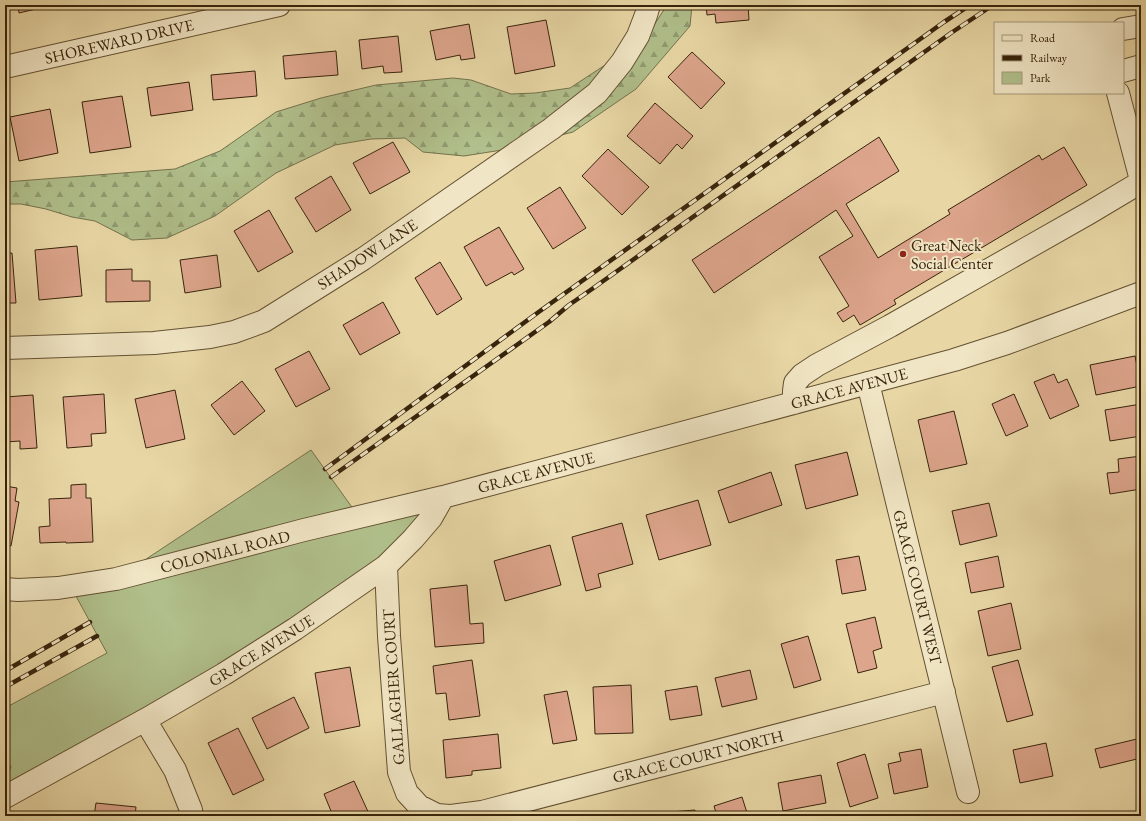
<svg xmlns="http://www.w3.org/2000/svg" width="1146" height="821" viewBox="0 0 1146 821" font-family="'EB Garamond',serif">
<defs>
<pattern id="forest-firs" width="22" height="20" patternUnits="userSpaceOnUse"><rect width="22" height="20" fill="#b0bf8b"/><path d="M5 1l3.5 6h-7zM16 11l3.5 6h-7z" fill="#909b70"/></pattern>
</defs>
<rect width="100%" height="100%" fill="#e8d7a5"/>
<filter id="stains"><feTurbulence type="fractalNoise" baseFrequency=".005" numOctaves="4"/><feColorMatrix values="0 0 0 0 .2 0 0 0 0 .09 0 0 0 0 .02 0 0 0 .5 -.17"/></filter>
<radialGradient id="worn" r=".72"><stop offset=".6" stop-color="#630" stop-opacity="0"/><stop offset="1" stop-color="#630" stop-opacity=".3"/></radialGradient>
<path fill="#b0bf8b" stroke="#74724c" d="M311 450 359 517 443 497 431 518 295 629 5 788 11 766 5 765V708L107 653 71 587 116 579Z"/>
<path fill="url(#forest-firs)" stroke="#74724c" d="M667 5H692L690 26 636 89 573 132 502 150 464 156 423 152 405 138 371 139 335 145 276 173 215 216 167 238 132 240 95 221 72 217 46 209 21 204H5V182L175 169 220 151 276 112 321 98 376 85 453 78 471 80 511 94 535 93 570 88 645 39Z"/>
<path fill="#dda58c" stroke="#38240c" d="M18 5H39L40 8 19 13Z
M706 5H748L749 20 716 23 715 14 707 15Z
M546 20 555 66 515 74 507 27Z
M469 24 475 58 461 60 460 55 436 60 430 31Z
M398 36 402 72 384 73 383 66 362 69 359 40Z
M336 51 338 75 285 79 283 56Z
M692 52 725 83 701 109 668 77Z
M255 71 257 96 213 100 211 75Z
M189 82 193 110 151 116 147 88Z
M122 96 131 147 90 153 82 102Z
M655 103 693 136 682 149 677 144 660 164 627 136Z
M50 109 58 153 19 161 10 117Z
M879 137 899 171 846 204 878 258 950 214 948 210 1039 155 1042 160 1064 147 1087 185 894 300 896 304 860 325 854 315 843 322 837 313 849 306 819 257 853 236 836 210 714 293 692 260Z
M393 142 410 172 370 194 353 163Z
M608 149 649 187 622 215 582 176Z
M331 176 351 210 316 232 295 198Z
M560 187 586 228 553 249 527 208Z
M269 210 293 252 258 272 234 231Z
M499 227 524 269 514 275 512 272 486 286 464 247Z
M77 246 82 296 39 300 35 250Z
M12 253 16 303H5V254Z
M217 255 221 287 185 293 180 260Z
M440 262 462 299 437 315 415 278Z
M132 269V281H150V301L106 302V270Z
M383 302 400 333 360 355 343 325Z
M309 351 330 389 296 407 275 369Z
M1135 356 1141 386 1096 395 1090 365Z
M1054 374 1058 383 1067 379 1079 406 1050 419 1034 382Z
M242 381 265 411 234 435 211 405Z
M175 390 185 439 146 448 135 399Z
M104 394 106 433 91 434 92 446 67 448 63 397Z
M1014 394 1028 426 1006 436 992 404Z
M33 395 37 448 20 449V441L5 442V397Z
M1141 404V436L1110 441 1105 410Z
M954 411 967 464 930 472 918 420Z
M847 452 858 495 806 509 795 465Z
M1141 456V489L1110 494 1107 473 1119 472 1118 459Z
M771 472 782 505 729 523 718 491Z
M86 484V498H91L93 542 66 543V542L40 543 39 527 50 526 49 499 71 498V485Z
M5 486 17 488 15 501 19 502 11 546 5 545Z
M698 500 711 545 659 560 646 515Z
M989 503 997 536 960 545 952 511Z
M622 523 633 564 598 574 601 587 586 591 572 537Z
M550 545 561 585 505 601 494 561Z
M859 556 866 590 842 594 836 560Z
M998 556 1004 587 971 593 965 563Z
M467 585 470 624 483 623 484 643 435 647 430 589Z
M1011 603 1021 649 988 656 978 611Z
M875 617 882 648 873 651 877 668 858 673 846 624Z
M808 636 821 680 794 688 781 644Z
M472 660 480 716 449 720 446 693 436 694 433 666Z
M1018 660 1033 715 1007 722 992 667Z
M350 667 360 726 325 733 315 673Z
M750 670 757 699 722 707 715 678Z
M631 685 633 733 595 734 593 687Z
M697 686 702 715 670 720 665 691Z
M567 691 577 740 553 744 544 695Z
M294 697 309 728 267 749 252 718Z
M238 728 264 780 233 795 208 743Z
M498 734 501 768 472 771V775L446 778 443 740Z
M1141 738V758L1100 768 1095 749Z
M1046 743 1053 776 1020 783 1013 750Z
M921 749 928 787 894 794 888 764 901 761 899 753Z
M865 754 878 798 850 807 837 763Z
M821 775 826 803 783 811 778 783Z
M354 781 370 816H333L324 794Z
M742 797 748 816H717L714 806Z
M96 803 136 807 135 816H94Z
M695 810V816H659L658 813Z"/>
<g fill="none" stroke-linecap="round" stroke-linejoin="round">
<g stroke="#645132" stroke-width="24">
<path id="minor" d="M1123 29 1141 26
M5 67 279 5
M1123 71 1141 66
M1118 93 1141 180
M5 348 154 343 210 337 234 332 264 321 363 259 551 129 597 93 622 62 638 36 646 15 649 5
M868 383 968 792
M794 403V391L795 383 802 375 817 365 890 326 1089 213 1141 182
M386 566 389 636 399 772 407 793 419 806 437 815 450 816
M5 589 18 590 58 588 116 579 304 530 443 497 954 360 1007 343 1141 293
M145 720 175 770 191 810 192 816
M5 797 145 720 224 674 295 629 386 566 413 539 431 518 443 497
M451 816 482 812 944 692"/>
</g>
<use href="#minor" stroke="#f0e5c4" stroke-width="22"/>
<g stroke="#38240c" stroke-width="4.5">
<path id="rail" d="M325 469 540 311 944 22 970 5
M331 477 549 322 569 305 592 289 951 33 993 5
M5 671 90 622
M5 687 97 636"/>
</g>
<use href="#rail" stroke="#f0e5c4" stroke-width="3" stroke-dasharray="9" stroke-linecap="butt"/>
</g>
<circle fill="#8f2418" stroke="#f0e5c4" stroke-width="1.5" cx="903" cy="254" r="4"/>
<g text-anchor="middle" stroke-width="4" stroke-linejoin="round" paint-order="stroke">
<g font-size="16" fill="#38240c" stroke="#f0e5c4">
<text transform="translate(119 41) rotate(-13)" y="6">SHOREWARD DRIVE</text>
<text transform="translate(367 254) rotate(-33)" y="6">SHADOW LANE</text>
<text transform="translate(849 388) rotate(-15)" y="6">GRACE AVENUE</text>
<text transform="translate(536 472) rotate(-15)" y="6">GRACE AVENUE</text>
<text transform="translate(225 551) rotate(-14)" y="6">COLONIAL ROAD</text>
<text transform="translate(918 587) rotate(76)" y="6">GRACE COURT WEST</text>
<text transform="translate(261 650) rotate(-32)" y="6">GRACE AVENUE</text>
<text transform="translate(393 687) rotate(-94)" y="6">GALLAGHER COURT</text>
<text transform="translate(698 756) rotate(-14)" y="6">GRACE COURT NORTH</text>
</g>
<g font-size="16" fill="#38240c" stroke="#f0e5c4" text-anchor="start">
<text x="911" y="251">Great Neck<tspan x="911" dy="18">Social Center</tspan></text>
</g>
</g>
<rect width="1146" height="821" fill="none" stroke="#e8d7a5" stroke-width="20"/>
<rect x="6" y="6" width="1134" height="809" fill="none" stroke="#38240c" stroke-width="2"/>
<rect x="10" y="10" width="1126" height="801" fill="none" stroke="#38240c"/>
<rect x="994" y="22" width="130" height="72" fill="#f0e5c4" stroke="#a6987a"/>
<rect x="1002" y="35" width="20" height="6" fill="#f0e5c4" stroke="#a6987a"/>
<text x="1030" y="42" font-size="12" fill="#38240c">Road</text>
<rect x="1002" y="55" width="20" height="6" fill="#38240c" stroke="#a6987a"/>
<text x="1030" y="62" font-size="12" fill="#38240c">Railway</text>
<rect x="1002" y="72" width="20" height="12" fill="#b0bf8b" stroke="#a6987a"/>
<text x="1030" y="82" font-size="12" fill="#38240c">Park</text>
<rect width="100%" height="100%" filter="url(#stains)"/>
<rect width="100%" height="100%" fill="url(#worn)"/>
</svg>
